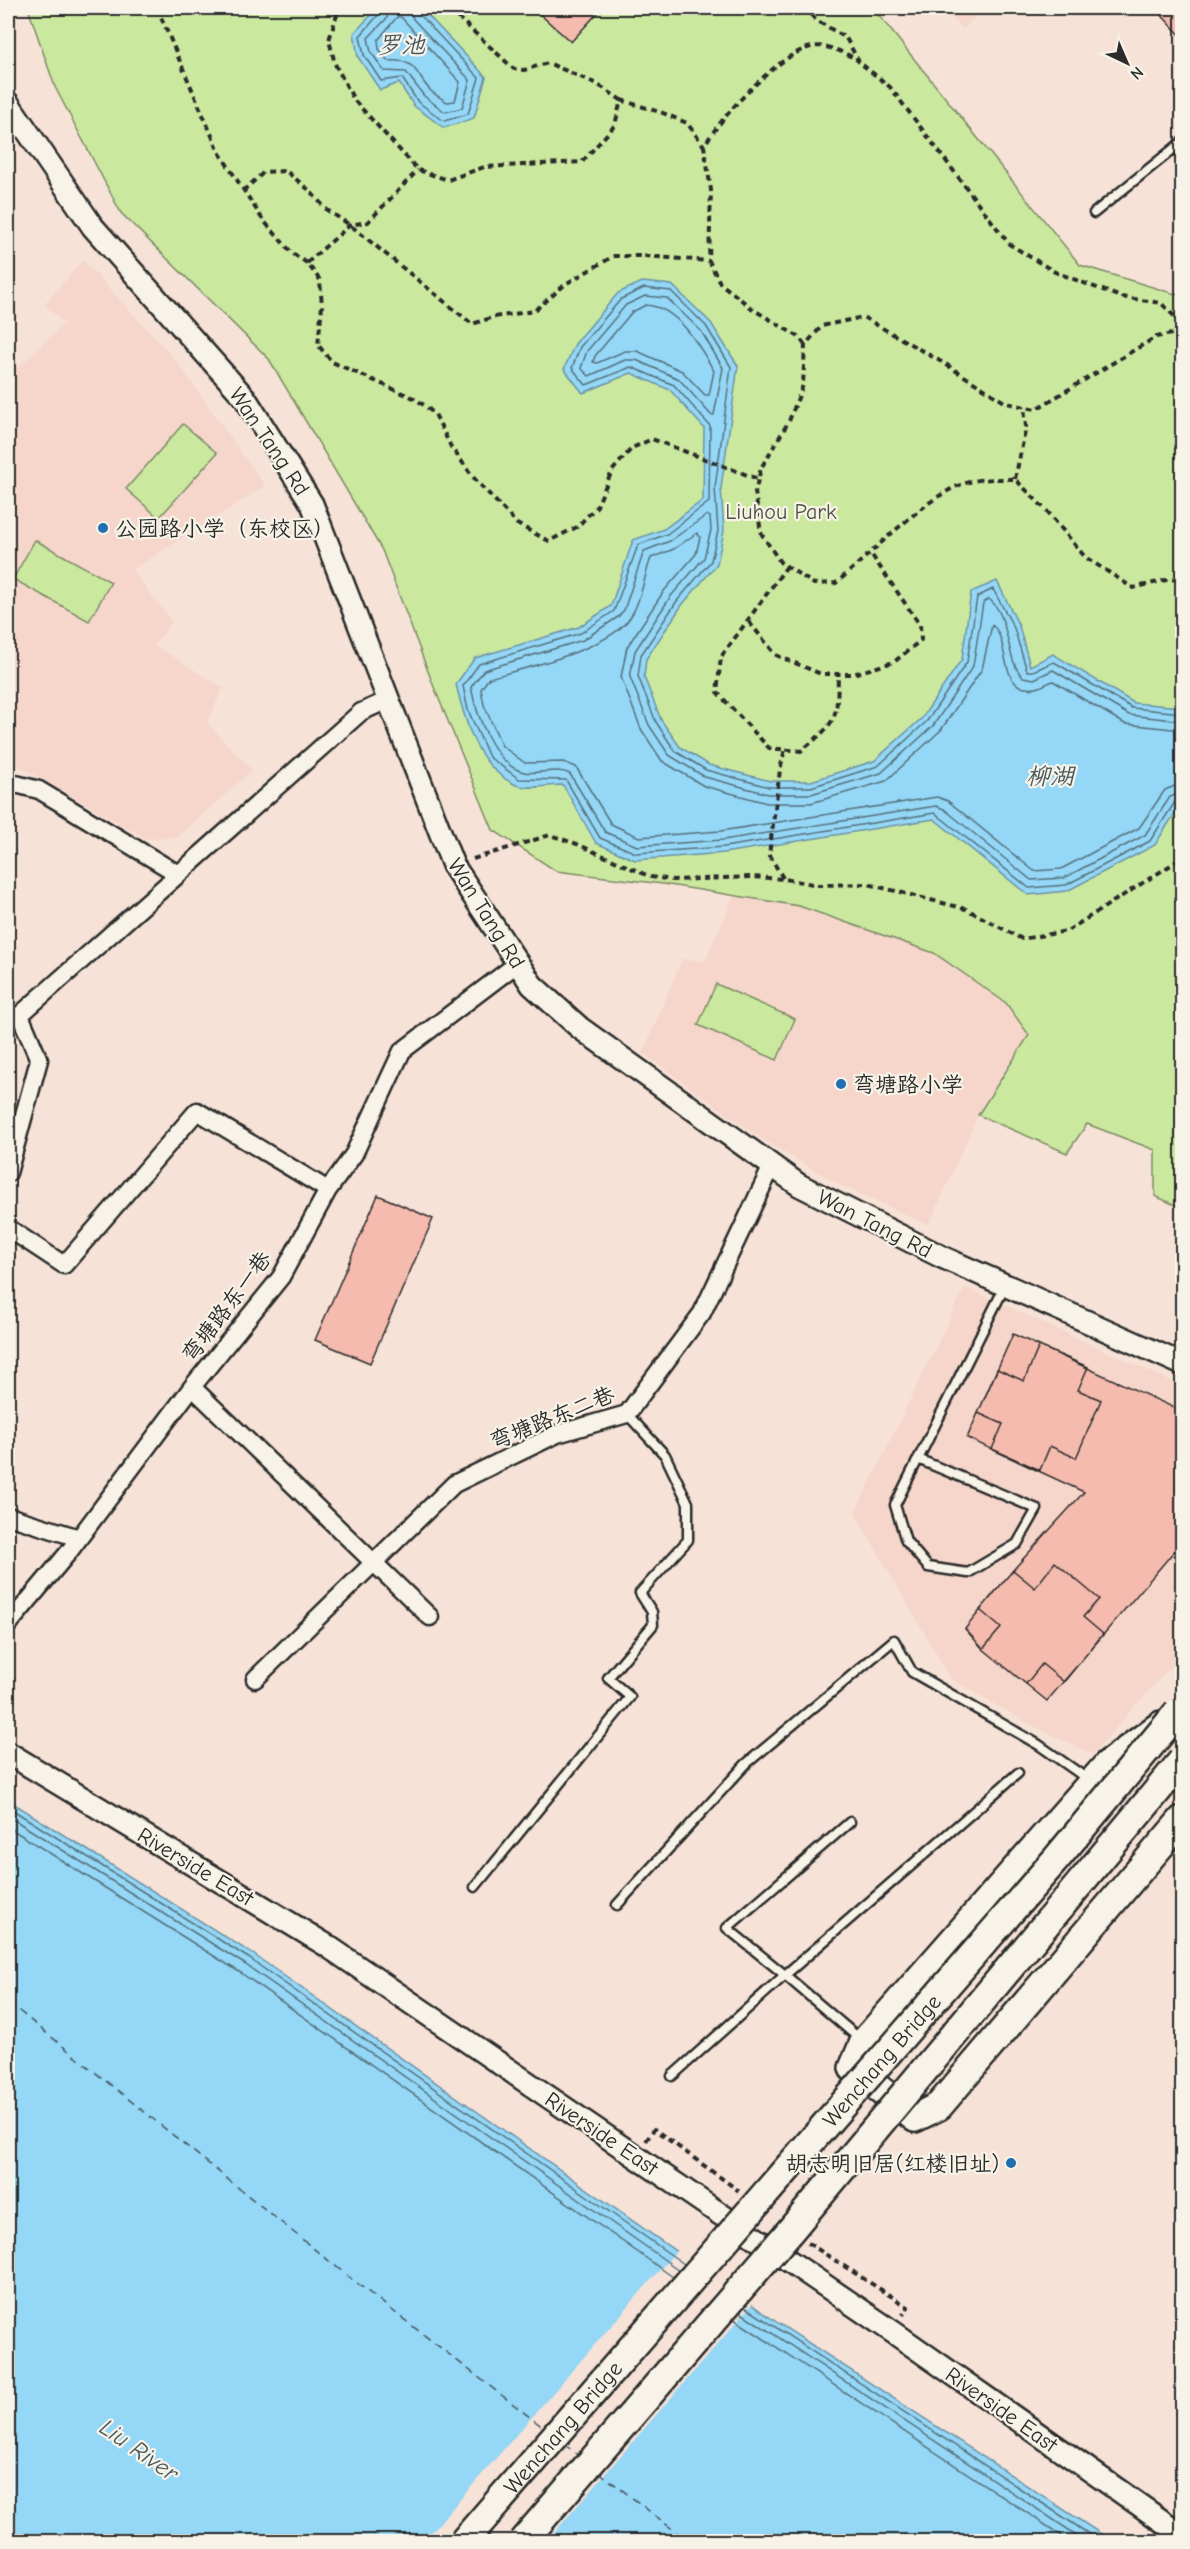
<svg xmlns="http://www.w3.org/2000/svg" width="1190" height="2549" viewBox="0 0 1190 2549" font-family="'Comic Neue','LXGW WenKai TC',sans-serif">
<rect width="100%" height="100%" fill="#f6e2d7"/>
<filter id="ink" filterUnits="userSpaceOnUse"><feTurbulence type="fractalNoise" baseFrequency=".0167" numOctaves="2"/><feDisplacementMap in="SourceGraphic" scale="12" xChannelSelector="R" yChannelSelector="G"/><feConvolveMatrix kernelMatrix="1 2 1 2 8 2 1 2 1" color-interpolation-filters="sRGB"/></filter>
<g filter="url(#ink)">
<path fill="#f6d6cb" d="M942 8H985L963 29Z
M83 260 175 359 265 486 132 570 172 622 154 645 223 688 207 723 252 770 178 837 147 839 8 760V377L64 324 45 304Z
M734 896 799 906 934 953 1006 1003 1030 1035 978 1115 929 1225 840 1185 763 1140 643 1053 682 959 705 961Z
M965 1287 1182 1386V1654L1092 1754 1033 1726 951 1679 855 1513Z"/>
<path fill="#cbe89f" stroke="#7b8a65" stroke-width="1.5" d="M28 8H873L1080 265 1182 296V1208L1155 1196V1150L1087 1124 1067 1153 978 1115 1029 1035 1006 1003 934 953 799 906 663 884 556 871 493 830 434 687 382 550 269 359 121 213 55 87Z
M183 424 217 453 159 518 126 489Z
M35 540 111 582 89 621 13 579Z
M716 984 795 1019 777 1060 698 1025Z"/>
<path fill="#94d7f6" stroke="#6a92a5" stroke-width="1.5" d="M378 8H421L486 77 474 118 444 128 414 106 399 83 380 90 358 57 354 33Z
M642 282 672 285 711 323 738 366 721 488 724 531 717 564 682 605 646 659 644 677 661 720 680 747 709 765 770 781H811L874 761 922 718 962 659 971 592 997 581 1019 626 1030 666 1053 654 1134 703 1182 707V802L1155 845 1067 891 1028 895 934 819 724 853 635 860 596 843 563 785C550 785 527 790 516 785 477 767 465 722 456 684L475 658 579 627 611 606 633 540 664 529 703 500 704 428 670 390 631 373 583 393 564 369 575 344 618 293Z
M8 1800 253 1954 778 2323 1112 2541H8Z"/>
<path fill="#f6e2d7" d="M678 2249 754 2302 546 2542 424 2541Z"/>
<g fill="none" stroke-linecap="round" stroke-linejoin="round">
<path stroke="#55707c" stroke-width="1.5" d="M382 8 380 13 360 36 364 55 381 81 402 78 418 102 444 121 468 114 479 78 419 14 417 8
M389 8 387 18 368 38 371 52 384 71 406 72 424 96 445 112 462 108 470 80 413 19 409 8
M397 17H401L460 82 455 101 447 102C441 98 435 95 430 90 414 73 418 59 388 61L379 49 378 40Z
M645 296 667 298 701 331 723 368 714 415H711L679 379 636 360H625L589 376 581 368 587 351 626 305Z
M646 305C678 307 699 345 714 371L709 395H705L682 371 637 351H625L597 363 593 362 595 356 632 312Z
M1182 713 1132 708 1054 662 1033 671H1027L1014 628 993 589 977 597 967 662 927 721 878 766 811 787H769L706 770 675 751 656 722 638 676 641 655 677 601 711 561 718 531 715 488 731 367 706 326 671 291 644 288 621 299 580 347 572 368 586 385 631 367 674 385 710 426 709 502 667 534 638 545 614 611 581 633 479 664 463 686 468 710 489 757 519 779 566 780 600 838 636 853 724 847 935 813 1029 888 1066 885 1150 841 1175 802 1182 800
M1182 721 1129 715 1053 670 1034 679 1023 677C1005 661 1011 616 989 599L983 603 973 666 933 726 881 773 811 794H768L705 777 669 755 649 725 630 677 635 651 671 596 704 558 711 530 710 517 707 515 670 541 644 551 624 610 618 617 583 640 484 670 471 687C476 713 494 766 524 772 539 775 556 767 570 774L605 832 637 846 723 840 936 806 944 809 1031 880 1064 878 1145 835 1170 797 1182 792
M1182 730 1125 724 1053 681C1047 683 1042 687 1036 688 997 695 1011 639 992 625L982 669 941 730 886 781 811 803H767L704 786 662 761 641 729 621 677 627 647 664 591 696 554 700 537 697 533 674 549 651 558C644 576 641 603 629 619 606 650 526 668 489 678L481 689 484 705 502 746 525 763 563 762 576 767 611 824 639 837 721 831 937 797 948 801 1034 871 1061 869 1139 828 1165 790 1182 783
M8 1807 250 1959 684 2264
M8 1816 246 1965 679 2270
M8 1827 241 1973 673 2277
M745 2307 1101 2542
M740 2312 1087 2542
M734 2319 1071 2542"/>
<path stroke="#45565e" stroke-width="1.5" stroke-dasharray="8 6" stroke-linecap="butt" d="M8 2002 344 2273 544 2428
M564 2444 579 2456
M599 2472 689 2542"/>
</g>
<path fill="#f5bbae" stroke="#2b2b2b" stroke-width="1.5" d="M533 8H602L571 42Z
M1155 8H1182V37Z
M378 1195 433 1219 370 1363 315 1340Z
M1013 1334 1175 1408 1182 1417V1542L1047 1701 983 1649 965 1629 1013 1570 1084 1492 967 1438Z
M1039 1346 1088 1367 1078 1390 1101 1400 1076 1458 1050 1446 1040 1470 992 1449 1003 1424 978 1413 997 1369 1024 1381Z
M1055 1562 1099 1599 1083 1617 1103 1634 1064 1682 1042 1664 1026 1684 983 1649 1001 1628 980 1610 1013 1570 1035 1588Z"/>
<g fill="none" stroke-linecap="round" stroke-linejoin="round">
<g stroke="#2b2b2b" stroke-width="13">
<path id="service" d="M1094 213 1182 142
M918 1459 1037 1509 1017 1544 968 1573 928 1567 906 1541 895 1505 1005 1286
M475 1887 630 1697 608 1678 653 1625 652 1612 640 1593 688 1540V1503L665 1455 627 1414
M617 1905 746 1764 894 1640 912 1672 1039 1745 1089 1780
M861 2040 785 1975 1018 1773
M672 2076 785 1975 727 1928 850 1822"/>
</g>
<g stroke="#2b2b2b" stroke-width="21">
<path id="minor" d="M8 782 39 790 178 874
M20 1015 361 712 390 699
M8 1173 39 1060 20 1015
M8 1228 64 1265 197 1111 328 1190
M192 1387 430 1617
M8 1516 79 1538
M8 1625 68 1553 192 1387 281 1277 328 1190 354 1154 402 1051 518 963
M255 1679 454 1484 557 1434 627 1414 702 1313 772 1166"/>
</g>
<g stroke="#2b2b2b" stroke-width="26">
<path id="tertiary" d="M8 103 93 227 245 398 312 504 453 865 532 985 580 1028 799 1185 942 1257 1182 1364
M8 1753 326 1945 893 2332 1182 2535"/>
</g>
<g stroke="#2b2b2b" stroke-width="32">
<path id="primary" d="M1161 1725 1108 1764 864 2042 853 2068 915 2118 939 2106 1182 1820"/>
</g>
<path stroke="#2b2b2b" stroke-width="4" stroke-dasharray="6 4.5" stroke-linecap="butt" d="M157 8 219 152 263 220 292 253 307 263 320 280 322 306 318 345 332 362 416 399 435 414 451 447 474 478 517 524 549 541 577 527 597 506 612 471 632 448 652 439 758 479
M346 8 338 12 329 40 335 64 354 100 418 170 448 180 484 167 582 162 615 125 621 100 597 84 548 63 524 70 514 69 448 8
M804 8 816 20 846 38 859 62 890 87 1009 244 1055 272 1121 297 1161 303 1182 324
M621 100 663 113 687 123 704 146
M243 191 264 172 286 171 309 190 327 210 350 225 472 324 494 317 534 311 567 283 614 256H644L709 261
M307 263 350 225 368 222 418 170
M1182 332 1156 337 1036 409 1006 403 947 365 863 317 822 326 805 345 803 385 789 421 761 468 755 492 761 533 780 562 814 584 836 583C869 556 922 500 960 485 976 478 998 479 1015 479L1047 511 1085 557 1133 588 1166 580 1182 579
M805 345 799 337 754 310 720 283 709 261 711 190 704 146C721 117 778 54 811 47 826 43 847 54 859 61
M1015 479 1026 427 1024 406
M787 566 721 657 717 692 769 748 801 751C838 721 837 720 838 674
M749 622 776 655 821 674H853L894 662 921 640 920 625 871 554
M473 859 550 835 577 844 651 877 673 880 752 877 784 879 819 885 868 884 966 909 1022 939 1067 931 1182 858
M783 878 769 855 780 770 785 749
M646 2141 654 2129 739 2191
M808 2243 908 2307 903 2315"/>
<use href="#service" stroke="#f7f3e8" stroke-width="8"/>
<use href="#minor" stroke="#f7f3e8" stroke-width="16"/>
<use href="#tertiary" stroke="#f7f3e8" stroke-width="21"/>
<use href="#primary" stroke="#f7f3e8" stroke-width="27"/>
<g stroke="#2b2b2b" stroke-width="32" stroke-linecap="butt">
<g id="primary-bridge">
<path id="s1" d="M463 2542 1057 1858 1178 1712"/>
<path d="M522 2542 790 2231 1182 1761"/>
</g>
</g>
<use href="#primary-bridge" stroke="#f7f3e8" stroke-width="27"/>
</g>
</g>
<g fill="#1f6fb2" stroke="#f7f3e8" stroke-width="2">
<circle cx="103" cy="528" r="6"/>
<circle cx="841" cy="1084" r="6"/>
<circle cx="1011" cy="2163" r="6"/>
</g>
<g text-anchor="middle" stroke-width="4.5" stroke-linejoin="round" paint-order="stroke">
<g font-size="22" fill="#2b2b2b" stroke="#f7f3e8">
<text transform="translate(270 441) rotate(56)" y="8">Wan Tang Rd</text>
<text transform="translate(487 913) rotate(58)" y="8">Wan Tang Rd</text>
<text transform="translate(875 1223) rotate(27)" y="8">Wan Tang Rd</text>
<text transform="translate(226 1306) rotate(-53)" y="8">弯塘路东一巷</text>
<text transform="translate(552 1417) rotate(-22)" y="8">弯塘路东二巷</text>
<text transform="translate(196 1866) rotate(31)" y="8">Riverside East</text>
<text dy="8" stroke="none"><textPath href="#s1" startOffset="638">Wenchang Bridge</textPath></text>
<text transform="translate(602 2133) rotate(34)" y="8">Riverside East</text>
<text transform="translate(1002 2409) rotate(35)" y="8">Riverside East</text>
<text dy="8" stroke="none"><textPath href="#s1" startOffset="152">Wenchang Bridge</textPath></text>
</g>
<g font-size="22" fill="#4b5142" stroke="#f7f3e8">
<text x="781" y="519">Liuhou Park</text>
</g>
<g font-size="22" fill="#2b2b2b" stroke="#f7f3e8" text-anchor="start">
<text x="115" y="536">公园路小学（东校区）</text>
<text x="853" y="1092">弯塘路小学</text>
<text x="999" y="2171" text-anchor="end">胡志明旧居(红楼旧址)</text>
</g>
<g font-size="24" font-style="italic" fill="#45565e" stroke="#f7f3e8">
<text x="401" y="53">罗池</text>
<text x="1050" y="784">柳湖</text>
<text transform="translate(139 2450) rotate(35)" y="8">Liu River</text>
</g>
</g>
<rect width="1190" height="2549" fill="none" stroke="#f7f3e8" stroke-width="30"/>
<rect x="15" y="15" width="1160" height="2519" fill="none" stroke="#2b2b2b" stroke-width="2" filter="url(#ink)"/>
<g transform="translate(1127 63) rotate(136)" stroke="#f7f3e8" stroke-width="4.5" paint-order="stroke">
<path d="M0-4.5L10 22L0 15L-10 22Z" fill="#2b2b2b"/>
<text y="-9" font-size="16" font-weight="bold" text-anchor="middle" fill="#2b2b2b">N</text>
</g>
</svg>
